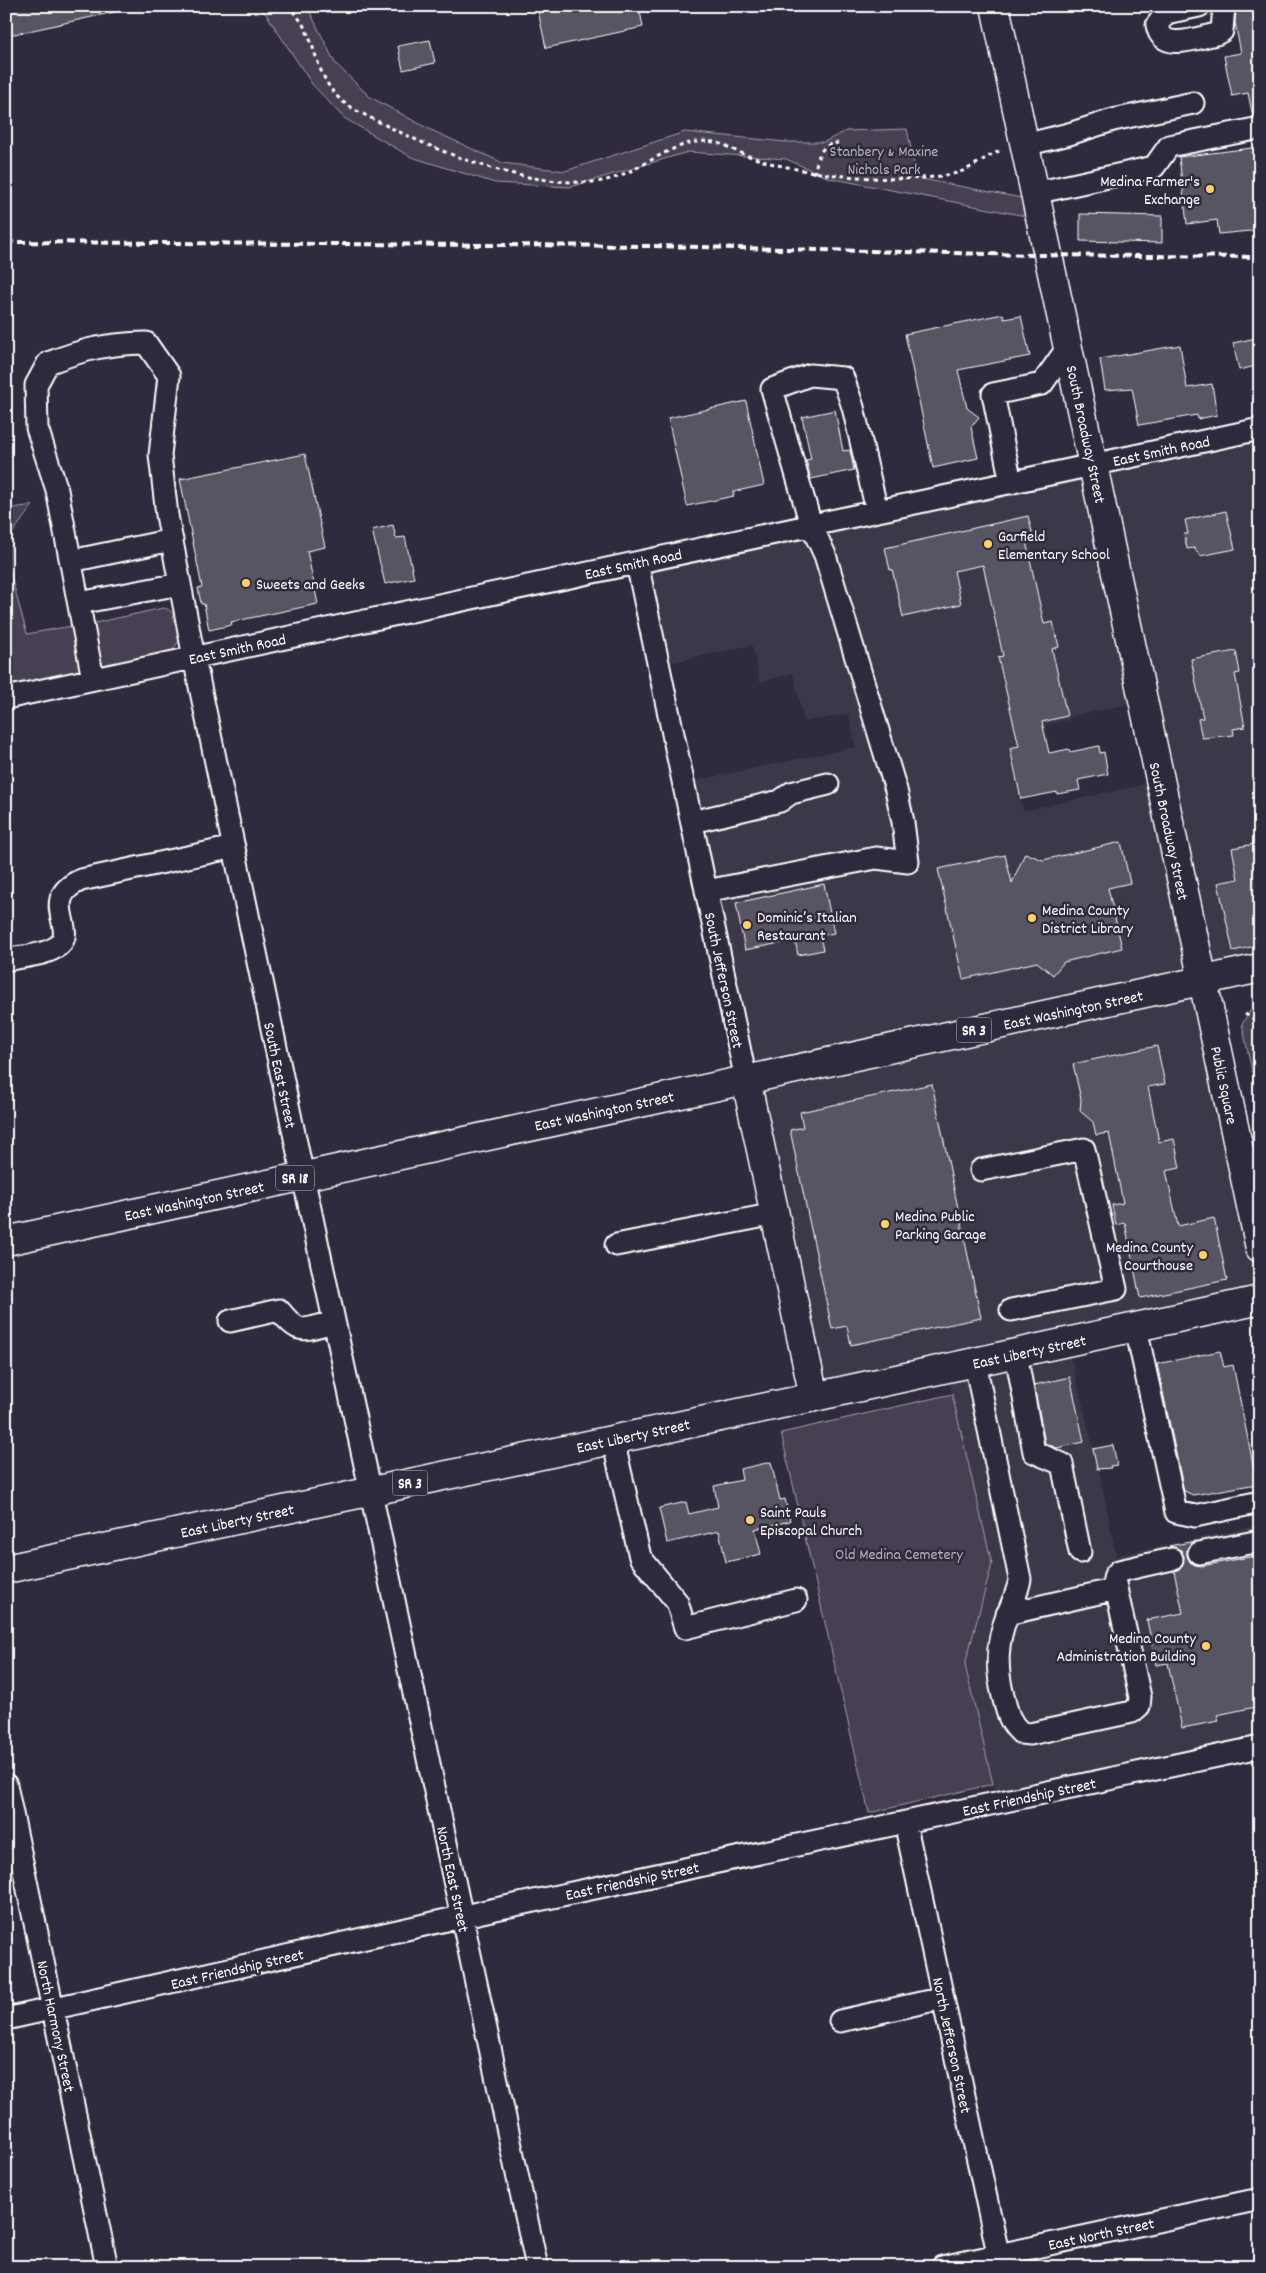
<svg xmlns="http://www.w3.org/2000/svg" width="1266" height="2273" viewBox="0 0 1266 2273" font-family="Dekko,sans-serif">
<rect width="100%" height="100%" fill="#2f2a3d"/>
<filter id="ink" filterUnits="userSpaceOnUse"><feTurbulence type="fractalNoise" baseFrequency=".02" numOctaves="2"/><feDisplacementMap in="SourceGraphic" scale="10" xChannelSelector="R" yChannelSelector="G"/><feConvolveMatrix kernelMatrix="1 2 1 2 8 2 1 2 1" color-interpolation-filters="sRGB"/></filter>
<g filter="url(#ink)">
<path fill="#3c3749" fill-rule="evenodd" d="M1260 429V968L1202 980 1260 1248V1300L1067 1343 1099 1469 1116 1556 1260 1525V1747L999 1802 993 1784 965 1665 952 1394 946 1369 814 1397 683 783 856 747 848 714 804 722 793 673 760 682 752 645 659 665 637 563ZM1143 701 1160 781 1023 811 1010 748 1048 739 1045 725 1068 720 1072 716Z"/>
<path fill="#464152" stroke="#a2a0a8" d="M257 6H307L335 63 370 97 429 129 503 163 565 171 685 132 786 142H824L846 131 907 129 917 178 1037 201 1041 219 829 178 786 159 688 152 570 187 495 183 411 157 344 118 312 84 266 14Z
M33 505 11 535 9 568 27 634 77 625 84 658 79 671 6 686V509Z
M163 608C177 609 177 629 179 641L172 651 105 666 97 659 92 626 95 623Z
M1260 1008V1109L1242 1024 1251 1009Z
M952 1394 992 1564 965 1665 993 1784 869 1813 781 1433Z"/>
<path fill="#595564" stroke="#fff" d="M6 6H114V12L6 36Z
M537 6H639L643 27 546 48Z
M1252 6H1260V116L1253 117 1248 93 1232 96 1224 56 1241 53 1235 23 1236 10Z
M430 40 435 63 403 70 398 46Z
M1260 147V230L1219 234 1217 220 1187 224 1179 157Z
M1080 214 1162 216V243L1080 241Z
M1003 314 1004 319 1021 316 1030 356 958 370 967 408 979 417 971 427 978 458 933 468 905 334Z
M1260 337V365L1239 370 1233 343Z
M1180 345 1187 388 1212 384 1217 415 1198 419 1197 415 1139 425 1132 388 1105 390 1100 359Z
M746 401 764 485 733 492 734 496 687 506 668 418Z
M835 410 843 451 850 450 854 470 811 479 806 460 811 459 802 417Z
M305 454 325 547 307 551 318 604 231 622 232 625 209 630 204 604H201L198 588 202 587 180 479Z
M1226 511 1235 549 1200 556 1194 548 1187 549 1184 534H1188L1185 520Z
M1028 516 1034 540 1026 541 1044 624 1053 622 1059 647 1052 649 1067 716 1042 722 1049 753 1069 749 1070 752 1099 746 1100 753 1104 752 1108 774 1078 780 1080 790 1057 794V792L1021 799 1010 748 1019 746 998 657 1003 656 983 565 954 571 961 604 903 617 892 569 890 570 885 548Z
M393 525 396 538 405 537 414 578 385 584 372 530Z
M1236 651 1240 673 1235 674 1245 727 1233 729 1234 735 1202 738 1198 719 1203 718 1191 659Z
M1121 842 1130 883 1108 888 1122 948 1064 962 1053 975 1037 962 963 979 938 869 1005 855 1012 883 1025 853 1043 860Z
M1260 843V945L1233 951 1218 883 1238 879 1232 848Z
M824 884 834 933 820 936 823 950 798 955 795 940 745 950 736 903Z
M1157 1046 1165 1084 1148 1087 1159 1142 1174 1139 1180 1168 1166 1171 1178 1226 1214 1218 1227 1280 1140 1298 1125 1223 1116 1225 1112 1205 1123 1203 1109 1133 1096 1135 1093 1122 1080 1111 1081 1099 1073 1064Z
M932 1084 981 1318 851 1345 847 1326 832 1329 790 1130 803 1127 800 1112Z
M1220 1351 1224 1367 1233 1365 1257 1484 1193 1495 1184 1491 1157 1364Z
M1070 1377 1084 1442 1057 1448 1045 1443 1034 1385Z
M1113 1445 1117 1465 1110 1466 1111 1468 1097 1469 1093 1449Z
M771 1462 780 1500 785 1499 790 1521 755 1529 761 1554 726 1562 719 1531 667 1543 659 1508 686 1502 689 1514 718 1507 714 1486 742 1480 740 1469Z
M1196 1541 1187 1549V1555L1190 1562 1195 1565 1202 1566 1260 1555V1706L1217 1715 1219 1721 1182 1728 1168 1663 1156 1665 1147 1620 1183 1613 1174 1571 1181 1568 1184 1557 1181 1550 1169 1546Z"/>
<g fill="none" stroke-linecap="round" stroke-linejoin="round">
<g stroke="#fff" stroke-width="25">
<path id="minor" d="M1199 6 1166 13 1157 25C1161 53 1197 38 1216 34L1222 31 1224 6
M1025 145 1069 134 1113 120 1193 103
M1035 193 1154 167 1169 146 1260 128
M1011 483 993 394 1042 384 1068 347
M71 561 172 540
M637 563 746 1080
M79 603 180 584
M93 679 57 490 37 428 36 385 48 363C85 349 105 344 146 343L169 376 160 455 167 515 194 658 303 1176 537 2267
M6 698 1260 429
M692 822 780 801 791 793 828 784
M706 891 876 858 908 862 903 822 896 790 825 555 811 525 772 389 810 375 843 378 853 407 877 511
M6 960C22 956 46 956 59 945 78 929 38 899 81 880L234 847
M981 1170 1084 1149 1116 1289 1011 1310
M616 1245 775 1214
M230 1321 279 1310C301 1337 303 1329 334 1322
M1136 1328 1176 1512 1195 1516 1260 1502
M1016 1354 1034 1452 1062 1464 1080 1552
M975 1363 1020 1579C1017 1595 1012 1602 1007 1616 996 1643 996 1668 1003 1696 1007 1712 1009 1722 1021 1733L1030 1734 1132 1712 1139 1706 1140 1697 1114 1579 1115 1575 1119 1571 1172 1559
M613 1440 640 1557 677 1602 685 1628 796 1600
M1199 1553 1260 1541
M1007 1614 1116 1589
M6 1785 107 2267
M905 1822 1001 2267
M6 2019 491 1910 1260 1747
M840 2021 943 1998
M942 2267 1260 2199"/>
</g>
<g stroke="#fff" stroke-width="31">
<path id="major" d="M995 6 1260 1248
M6 1569 814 1397"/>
</g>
<g stroke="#fff" stroke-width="31">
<path id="highway" d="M746 1080 814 1397 1260 1300
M6 1241 1260 968"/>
</g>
<path stroke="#fff" stroke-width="3" stroke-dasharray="4 4" stroke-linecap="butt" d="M287 6C317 30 311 66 335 94 347 108 366 115 383 124 446 155 519 185 592 182 635 181 671 135 714 142 721 143 729 148 736 151 751 157 767 163 783 166 827 177 916 185 960 172 975 167 988 154 1003 150
M814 174C818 158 819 144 838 143
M1245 1014 1260 1023"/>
<use href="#minor" stroke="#2f2a3d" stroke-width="21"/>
<use href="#major" stroke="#2f2a3d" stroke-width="28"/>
<use href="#highway" stroke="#2f2a3d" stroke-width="28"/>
<path stroke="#fff" stroke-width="4" stroke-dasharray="8 4" stroke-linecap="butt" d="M6 242 655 246 1033 255 1260 257"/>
</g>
</g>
<g fill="#ffd166" stroke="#2f2a3d" stroke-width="2">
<circle cx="1210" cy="189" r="5"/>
<circle cx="988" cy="544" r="5"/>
<circle cx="246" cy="583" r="5"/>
<circle cx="1032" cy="918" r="5"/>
<circle cx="747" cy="925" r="5"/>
<circle cx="885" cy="1224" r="5"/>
<circle cx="1203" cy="1255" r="5"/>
<circle cx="750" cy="1520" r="5"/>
<circle cx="1206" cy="1646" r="5"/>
</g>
<g text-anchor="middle" stroke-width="5" stroke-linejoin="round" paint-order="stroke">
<g fill="#2f2a3d" stroke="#c1bfc5" stroke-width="1">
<rect x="956.5" y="1017.5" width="35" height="25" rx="4"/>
<rect x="276" y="1165.5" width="38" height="25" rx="4"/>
<rect x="392.5" y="1470.5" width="35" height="25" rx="4"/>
</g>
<g font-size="15" font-weight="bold" fill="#fff">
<text x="974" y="1035">SR 3</text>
<text x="295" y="1183">SR 18</text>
<text x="410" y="1488">SR 3</text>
</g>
<g font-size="16" fill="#b5b3ba" stroke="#2f2a3d">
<text x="884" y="156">Stanbery &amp; Maxine<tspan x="884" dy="18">Nichols Park</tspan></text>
<text x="899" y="1559">Old Medina Cemetery</text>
</g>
<g font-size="16" fill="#fff" stroke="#2f2a3d" text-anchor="start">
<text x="1200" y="186" text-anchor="end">Medina Farmer's<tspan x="1200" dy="18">Exchange</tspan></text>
<text x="998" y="541">Garfield<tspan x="998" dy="18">Elementary School</tspan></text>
<text x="256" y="589">Sweets and Geeks</text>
<text x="1042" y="915">Medina County<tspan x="1042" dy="18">District Library</tspan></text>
<text x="757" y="922">Dominic’s Italian<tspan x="757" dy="18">Restaurant</tspan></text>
<text x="895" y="1221">Medina Public<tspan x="895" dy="18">Parking Garage</tspan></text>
<text x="1193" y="1252" text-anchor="end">Medina County<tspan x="1193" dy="18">Courthouse</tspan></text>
<text x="760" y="1517">Saint Pauls<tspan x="760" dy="18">Episcopal Church</tspan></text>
<text x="1196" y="1643" text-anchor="end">Medina County<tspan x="1196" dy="18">Administration Building</tspan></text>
</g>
<g font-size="16" fill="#fff" stroke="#2f2a3d">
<text transform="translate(1087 434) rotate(78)" y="6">South Broadway Street</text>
<text transform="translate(1161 450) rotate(-12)" y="6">East Smith Road</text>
<text transform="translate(633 563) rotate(-12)" y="6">East Smith Road</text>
<text transform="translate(237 648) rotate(-12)" y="6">East Smith Road</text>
<text transform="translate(1170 831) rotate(78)" y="6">South Broadway Street</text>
<text transform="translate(725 980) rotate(78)" y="6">South Jefferson Street</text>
<text transform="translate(1073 1009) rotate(-12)" y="6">East Washington Street</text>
<text transform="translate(281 1075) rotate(78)" y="6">South East Street</text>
<text transform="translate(1225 1085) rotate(78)" y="6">Public Square</text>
<text transform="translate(604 1110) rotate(-12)" y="6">East Washington Street</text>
<text transform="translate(194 1200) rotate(-12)" y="6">East Washington Street</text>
<text transform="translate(1029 1351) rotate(-12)" y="6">East Liberty Street</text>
<text transform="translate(633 1435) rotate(-12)" y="6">East Liberty Street</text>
<text transform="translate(237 1520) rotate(-12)" y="6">East Liberty Street</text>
<text transform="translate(1029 1796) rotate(-12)" y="6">East Friendship Street</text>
<text transform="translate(454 1879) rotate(78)" y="6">North East Street</text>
<text transform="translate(632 1880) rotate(-12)" y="6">East Friendship Street</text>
<text transform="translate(237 1968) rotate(-13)" y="6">East Friendship Street</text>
<text transform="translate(57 2026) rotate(78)" y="6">North Harmony Street</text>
<text transform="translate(953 2045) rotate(78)" y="6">North Jefferson Street</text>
<text transform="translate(1101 2233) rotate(-12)" y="6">East North Street</text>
</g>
</g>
<rect width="1266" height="2273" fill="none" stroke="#2f2a3d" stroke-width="25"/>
<rect x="12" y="12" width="1241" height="2248" fill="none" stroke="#fff" stroke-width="2" filter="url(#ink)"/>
</svg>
